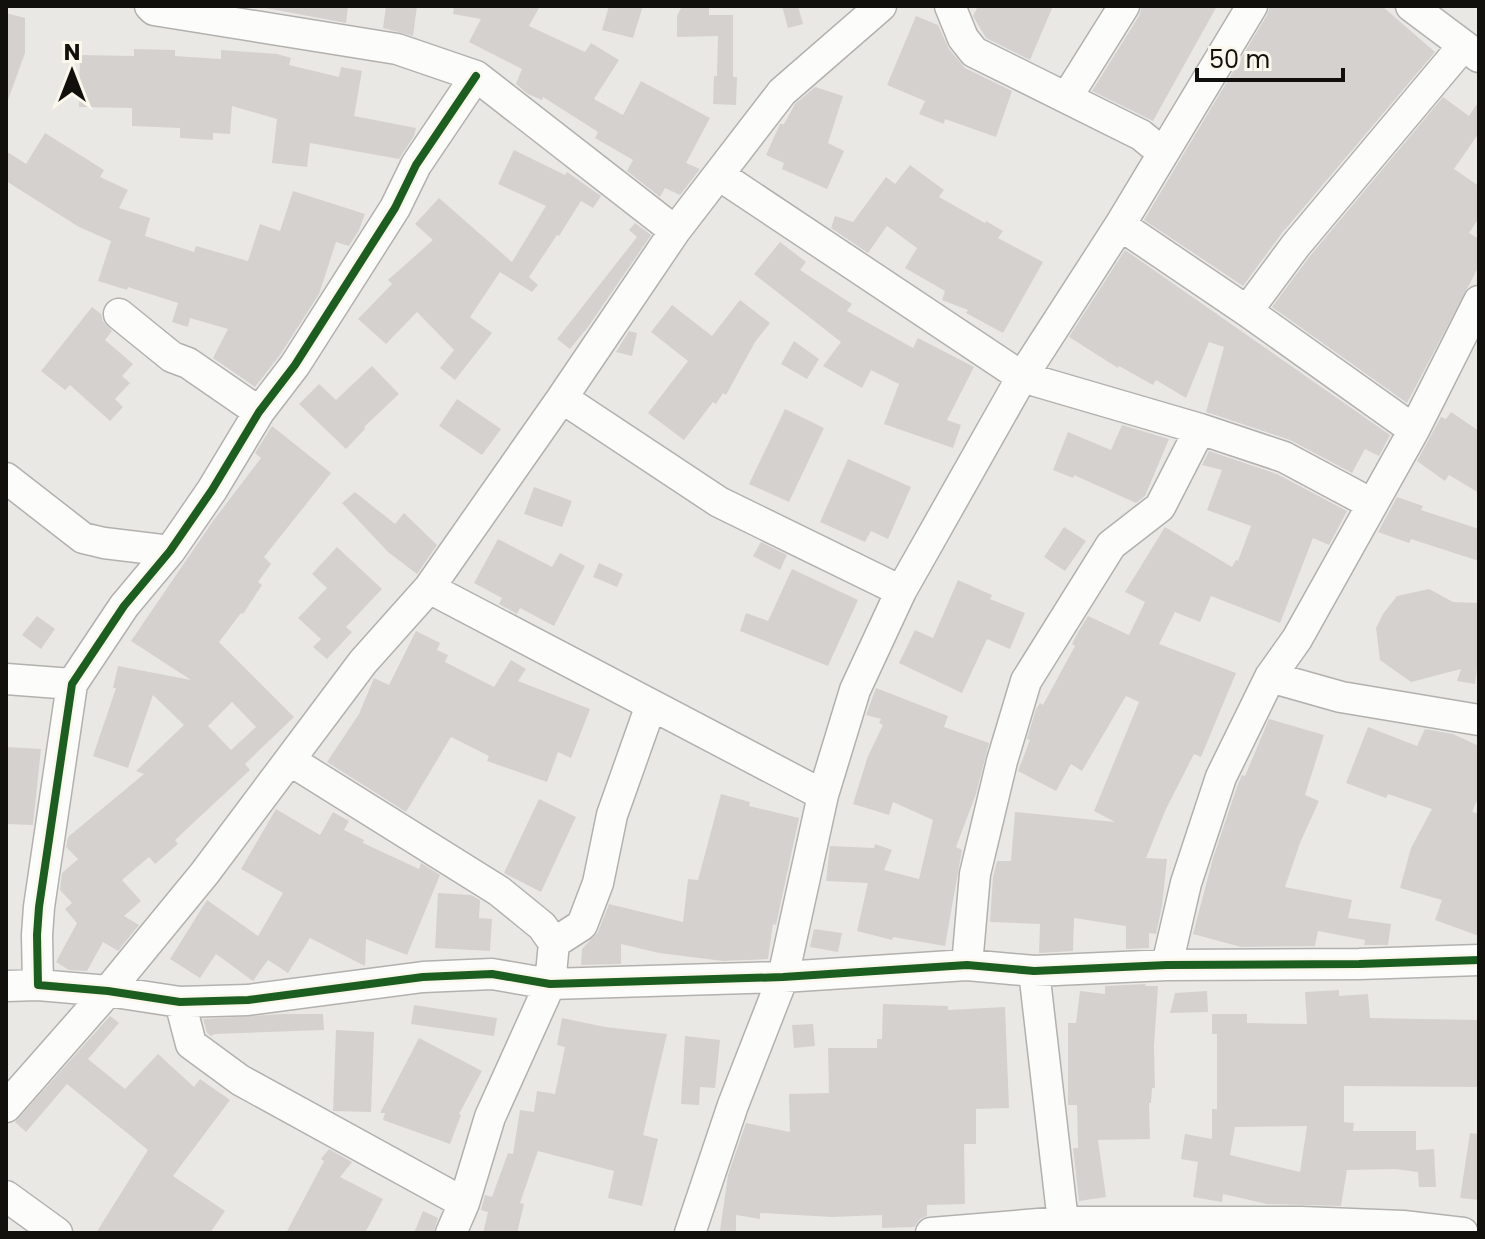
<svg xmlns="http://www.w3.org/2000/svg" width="1485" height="1239" viewBox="0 0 1485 1239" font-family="Poppins,sans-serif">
<rect width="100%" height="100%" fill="#eae8e4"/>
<path fill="#d5d1cf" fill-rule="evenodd" d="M255 6H348L346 23Z
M386 6H417L413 36 383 28Z
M454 6H540L529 26 585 52 591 43 619 60 594 99 623 115 641 81 710 118 686 163 700 169 680 195 665 188 660 197 627 171 633 160 595 138 598 132 543 97 542 100 528 94 516 84 522 69 469 42 481 19 453 14Z
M609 6H643L633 38 602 30Z
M682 6H709V15H733V77H737L736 105 713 104 714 76H717L718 36 677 37V16Z
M782 6H798L803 24 788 28Z
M978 6H1053L1030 60 986 38 973 16Z
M1142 6H1217L1153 121 1092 91 1139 16Z
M1270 6H1382L1435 52 1282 233 1243 286 1144 220 1267 15Z
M6 13 25 18V53L8 100H6Z
M916 16 938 25 949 49 965 68 1012 91 996 137 945 119 944 124 919 114 925 101 887 85Z
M134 49 175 50V56L221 59V50L277 54 291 58 289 65 339 77 341 67 362 71 354 116 416 128 414 136 399 159 310 143 307 167 272 163 277 119 232 106 230 134 213 133V140L180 138V128L132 126V108L79 107 80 55 134 56Z
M815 87 843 96 828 143 844 151 827 189 782 169 784 163 766 155 780 124H784L795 104Z
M1443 97 1469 116 1479 101V133L1454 169 1479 186V218L1469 233 1479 239V266L1407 403 1272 307 1310 256Z
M45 133 104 170 100 177 128 190 119 208 150 218 145 236 194 252 196 246 248 261 260 224 280 231 293 191 365 214 359 230 349 246 336 242 319 294 280 355 255 387 213 358 228 329 190 318 188 327 172 322 178 303 128 287 127 290 98 281 111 241 79 227 6 181V151L26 164Z
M514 150 565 175 567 172 601 196 593 208 581 201 559 236 557 235 529 277 538 285 532 292 500 272 470 317 492 333 455 380 440 368 454 350 417 312 386 344 358 319 392 284 388 280 433 240 415 224 439 198 512 262 546 206 498 184Z
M910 165 944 190 939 197 985 223 986 221 1003 231 998 238 1043 262 1003 333 966 313 968 310 942 300 945 291 905 268 917 248 887 226 868 253 831 228 835 216 853 222 886 177 895 184Z
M635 223 651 235 588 327 570 349 557 339 637 237 629 230Z
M780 242 806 262 800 270 852 304 847 311 913 348 918 338 974 367 947 420 961 425 953 448 884 424 899 384 871 370 862 388 823 366 841 342 754 274Z
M1125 250 1390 435 1379 456 1365 449 1352 473 1290 440 1206 412 1224 347 1209 342 1186 398 1156 380 1153 385 1119 366 1118 368 1069 337Z
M740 300 770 323 755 342 726 395 723 393 716 404 713 402 684 440 648 413 688 361 651 332 672 305 712 336Z
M92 307 101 314 103 321 112 331 105 340 133 364 122 376 130 383 115 399 123 407 110 421 70 385 65 390 41 371Z
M629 331 637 333 632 356 616 352Z
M794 341 819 359 807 379 781 364Z
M372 366 399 394 364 427 365 429 346 449 299 404 319 384 336 400Z
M457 399 501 429 482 455 439 426Z
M785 409 824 428 789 502 749 484Z
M1451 412 1479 431V493L1449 475 1445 481 1417 461 1441 417 1446 419Z
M1122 425 1169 439 1145 496 1136 503 1074 475 1073 478 1053 470 1068 432 1111 450Z
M272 426 331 473 264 557 271 564 258 582 262 585 243 614 241 613 219 642 294 717 245 764 250 770 175 840 178 844 155 864 149 857 122 880 141 901 124 916 139 925 118 951 103 942 87 971 69 970 56 962 77 923 65 909 72 903 60 890 62 873 78 859 66 847 68 837 144 774 136 771 184 725 153 695 128 768 93 756 116 688H113L118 666 191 680 131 641 213 521 261 458 255 453ZM232 702 256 727 231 750 208 726Z
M1209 451 1277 474 1347 511 1329 545 1313 538 1280 623 1211 596 1200 622 1175 612 1159 644 1236 673 1201 757 1194 754 1166 809 1146 858 1167 859 1162 906 1156 934 1149 933V948L1126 949V926L1074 918 1073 951 1039 953 1040 924 990 922 993 877 997 861H1011L1015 812 1115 822 1094 811 1139 702 1126 696 1082 771 1071 764 1056 791 1018 771 1030 740 1027 739 1036 709 1040 703 1043 705 1075 646 1072 644 1077 634 1088 616 1129 635 1145 602 1125 592 1165 527 1232 567 1236 560 1238 561 1251 526 1207 510 1222 470 1202 465Z
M848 459 911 487 888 539 871 531 865 542 820 522Z
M534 487 572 501 562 527 524 514Z
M355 492 395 524 404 513 437 545 417 574 388 552 342 503Z
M1397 497 1423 506 1421 510 1479 529V561L1411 539 1409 543 1378 532Z
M1064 527 1086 541 1065 571 1044 557Z
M498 539 552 567 560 553 585 566 554 626 520 608 517 614 499 604 502 598 474 583Z
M761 542 787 555 780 570 753 556Z
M337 547 382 589 346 627 352 632 327 659 313 647 321 639 298 618 327 588 312 574Z
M599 563 623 574 617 587 593 577Z
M792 569 858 600 828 666 740 631 746 613 768 621Z
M958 580 992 595 990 599 1025 613 1010 649 987 639 962 693 899 663 915 630 933 638Z
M1429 589 1453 602 1479 603V654L1475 684 1457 681 1461 669 1411 682 1380 660 1376 628 1383 614 1397 596Z
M37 616 55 629 41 649 22 635Z
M416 631 440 643 437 650 448 655 445 662 494 687 511 660 526 669 518 681 590 709 571 758 558 752 547 782 487 761 489 756 451 737 406 812 327 762 359 714 374 678 389 685Z
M876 688 948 716 944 727 989 743 976 794 956 847 962 850 945 946 893 937 892 940 857 931 868 883 826 881 830 846 874 848 875 844 892 850 884 870 919 879 933 820 893 802 889 815 853 804 868 756 883 725 879 723 881 719 866 715Z
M1269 719 1324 735 1305 795 1319 801 1300 843 1285 887 1352 900 1348 918 1391 924 1388 945H1364L1365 940 1318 931 1315 946 1241 947 1193 934 1213 858 1238 784 1242 775 1245 776Z
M1368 727 1417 746 1425 729 1453 734 1479 746V796L1472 812 1479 814V936L1435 920 1442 900 1400 888 1411 848 1432 809 1388 794 1386 798 1346 783Z
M6 747 41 749 33 825 6 824Z
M721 794 750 802 749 806 799 818 776 925 773 924 768 959 723 961 659 953 621 944V964L581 965 582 949 598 932 609 904 683 922 688 879 698 880Z
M539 799 576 817 541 892 504 873Z
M276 809 320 835 333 812 349 821 344 830 364 840 363 843 419 869 421 863 440 875 407 955 366 939 365 966 310 938 288 973 268 960 253 981 216 954 200 978 170 959 207 900 258 936 283 893 241 869Z
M438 893 471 895 480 900 479 918 492 919 490 951 435 948Z
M814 929 842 933 838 952 810 947Z
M1146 984 1145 986H1158L1154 1046 1155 1088H1152L1151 1103H1149L1150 1139 1098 1140 1106 1197 1079 1201 1073 1148H1078L1077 1105H1068V1023H1076L1080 991 1105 994V986Z
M1339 990V996L1368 994 1370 1018 1479 1020V1087L1344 1086V1122L1354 1123 1353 1131H1416V1150L1434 1149 1436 1187H1419L1418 1172 1395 1169 1347 1170 1341 1206 1267 1204 1223 1194 1222 1202 1193 1197 1198 1162 1181 1159 1185 1134 1212 1139V1109H1217V1034H1212V1014H1247V1023L1307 1024 1305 992ZM1307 1126 1300 1172 1230 1155 1235 1127Z
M1207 991 1208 1012 1170 1013 1175 993Z
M883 1004 948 1006V1010L1005 1007 1009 1108 976 1109V1144H964L965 1204 927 1205V1216L920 1219 914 1227 882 1228V1215L832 1217 760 1213V1219L736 1215V1232L720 1231 728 1175 746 1123 790 1132 789 1094 829 1093 828 1048H877V1039H882Z
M414 1005 497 1018 494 1036 411 1024Z
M283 1014H323L324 1030 215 1034 211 1036 207 1033 203 1019Z
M110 1016 119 1023 88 1059 125 1089 158 1054 194 1087 200 1079 230 1100 173 1176 225 1211 210 1233H96L148 1150 67 1084 26 1132 15 1122Z
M562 1018 605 1027 667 1034 643 1135 658 1139 642 1206 608 1198 614 1171 538 1151 520 1203 524 1204 517 1233H483L488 1212 481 1210 485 1195 492 1197 508 1153 513 1154 520 1110 534 1112 537 1091 555 1094 565 1047 557 1045Z
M813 1024 815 1046 794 1048 792 1025Z
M336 1030 374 1032 371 1112 333 1111Z
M685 1036 720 1040 715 1088 700 1087 699 1105 681 1104Z
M419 1038 482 1071 459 1114 461 1115 450 1144 383 1120 385 1113H380Z
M1470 1133 1479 1134V1200L1460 1198Z
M329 1149 352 1162 340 1177 383 1199 365 1233H286L324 1161 321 1159Z
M423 1211 438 1218 433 1233H414Z"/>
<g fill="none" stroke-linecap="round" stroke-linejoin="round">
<g stroke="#b2b1ae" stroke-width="33">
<path id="minor" d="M150 6 154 10 397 49 476 76 675 231
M950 6 963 38 974 52 1141 135 1163 153
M1411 6 1479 57
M476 76 416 165 395 208 295 365 259 412 212 490 170 551 124 606 72 684 39 907 37 935 38 985 108 991 180 1002 248 1000 423 977 492 974 550 984 783 977 967 965 1034 971 1167 965 1359 964 1479 960
M1067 97 1124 6
M719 175 1022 377 1200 429 1284 457 1372 504
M1120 225 1247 311 1414 430
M1247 311 1296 245 1463 46
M119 314 172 357 188 363 259 412
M562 398 719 502 901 591
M6 478 83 538 104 543 170 551
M429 588 823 795
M1270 677 1341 697 1479 720
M6 679 72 684
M291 761 499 891 542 926 554 943 550 984 490 1117 464 1203 451 1233
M554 943 582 925 598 883 612 815 651 705
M967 965 975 874 1002 761 1026 681 1111 545 1160 507 1200 429
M1167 965 1186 883 1221 777 1270 677 1297 639 1414 430 1479 301
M1034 971 1063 1222
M6 986 38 985
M180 1002 191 1044 240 1080 464 1203
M6 1107 108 991 204 874 363 662 429 588 562 398 675 231 782 92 881 6
M6 1196 57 1233
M690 1233 733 1105 783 977 823 795 855 690 901 591 1022 377 1120 225 1252 6
M931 1233 1063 1222H1301L1403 1226 1463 1233"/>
</g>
<use href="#minor" stroke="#fcfcfb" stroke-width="30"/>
<g stroke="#fbf7ed" stroke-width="13">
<path id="cycleway" d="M476 76 416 165 395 208 295 365 259 412 212 490 170 551 124 606 72 684 39 907 37 935 38 985 108 991 180 1002 248 1000 423 977 492 974 550 984 783 977 967 965 1034 971 1167 965 1359 964 1479 960"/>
</g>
<use href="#cycleway" stroke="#1b5e20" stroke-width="8"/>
</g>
<rect width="1485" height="1239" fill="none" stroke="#11100d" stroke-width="16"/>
<g transform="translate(72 72)" stroke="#fbf7ed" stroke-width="6" paint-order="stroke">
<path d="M0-6L14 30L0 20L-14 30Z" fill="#11100d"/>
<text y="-12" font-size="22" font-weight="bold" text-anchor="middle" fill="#11100d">N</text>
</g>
<path d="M1197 68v12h146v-12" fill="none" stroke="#11100d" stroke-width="4"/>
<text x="1209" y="68" font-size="24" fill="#11100d" stroke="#fbf7ed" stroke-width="6" paint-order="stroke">50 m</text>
</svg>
